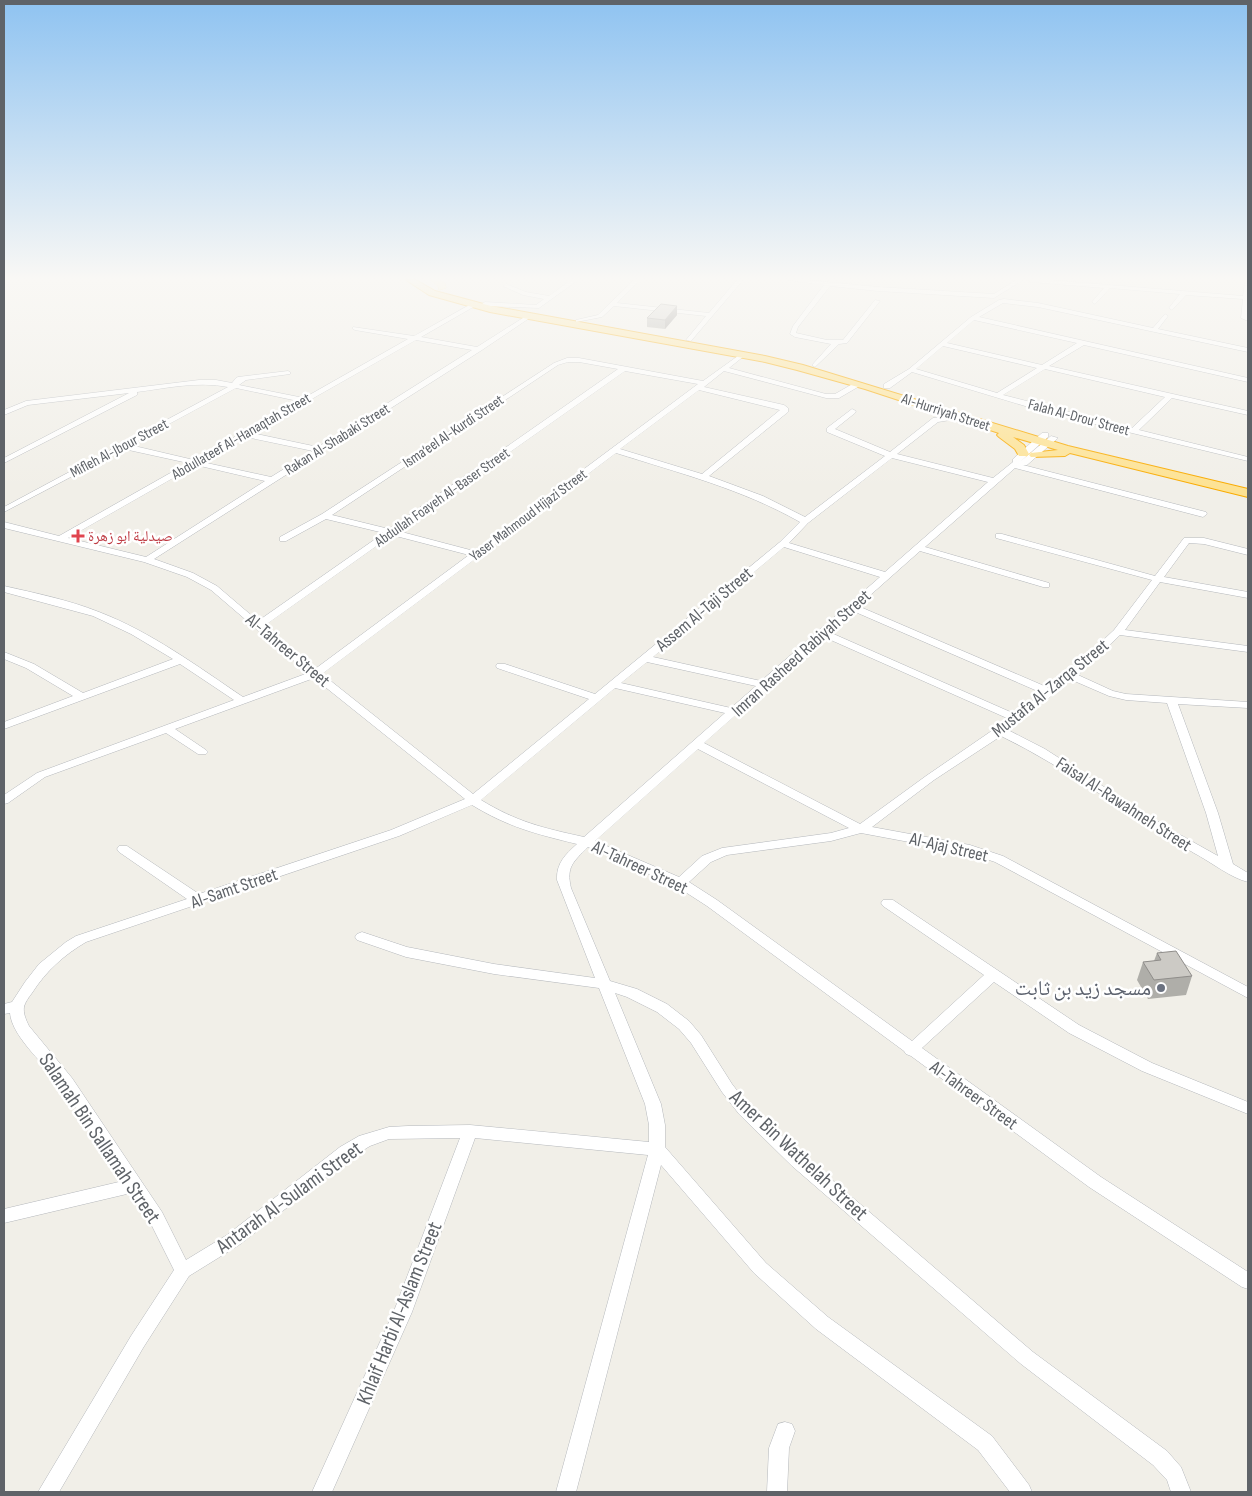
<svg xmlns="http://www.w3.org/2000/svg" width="1252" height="1496" viewBox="0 0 1252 1496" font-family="'Sofia Sans Condensed','Noto Naskh Arabic',sans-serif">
<rect width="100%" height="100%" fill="#f1efe8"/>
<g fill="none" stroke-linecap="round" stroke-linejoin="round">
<g stroke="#b5b8bc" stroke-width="1">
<path id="minor" d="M571 280H578L539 308 485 306 482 304 485 302 536 305 544 299 523 295 503 286 506 284 526 292 549 296Z
M634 280H640L617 303 709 313 737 280H743L691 341 686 340 706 316 614 306 602 317 576 322V320L598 315Z
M788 280H806L878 287 994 294 1016 280H1023L994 298 878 291 830 286 798 327 796 333 827 340H843L875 300 880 301 847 343 839 344 815 367 812 365 813 364 831 344 795 337 790 334 793 326 824 285Z
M1028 280H1049L1243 296 1245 283 1248 281V321L1241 318 1243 299 1186 295 1172 310 1169 308 1180 294 1110 288 1095 304 1092 302 1104 288 1031 282Z
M1004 299 1038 303 1153 328 1165 314 1168 316 1158 329 1248 348V352L1038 307 1003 303 979 317 1248 378V382L1084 345 1049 366 1248 411V415L1172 398 1139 430 1248 457V461L1045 412 912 372 890 388H884V384L909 369 971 317 999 300ZM974 320 1077 343 1042 365 947 343ZM943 346 1037 368 997 393 916 369ZM1045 369 1165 397 1132 428 1003 395Z
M473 303 475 304V306L421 337 477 347 526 316 531 317 482 350 154 559 193 573 217 586 258 621 384 533 326 519 286 541H280V537L322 514 554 363 567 358H579L703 381 742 353 745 355 744 356 729 368 826 394H835L856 382 863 384 839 398H826L724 371 704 387 784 405 788 408V412L709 476 763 496 805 517 885 456 827 432V428L852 409 856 411 855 413 835 429 890 452 933 418 963 414V418L938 422 897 454 993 478 1013 462V459L1042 433H1048V437L1021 461 1051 436 1058 438 1027 465H1023L1206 512 1207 514 1203 517 1015 468 925 547 1049 583V587H1043L920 551 858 606 1049 688 1067 674 1114 630 1152 580 996 538V534H1002L1155 576 1184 538H1204L1248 549V555L1204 544 1189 543 1164 577 1248 592V598L1160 582 1125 630 1248 646V652L1120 635 1078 675 1113 691 1126 694 1248 702V708L1178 704 1218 813 1233 864 1248 873V882C1231 878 1211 862 1194 853 1129 816 1069 769 1001 736L934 780 872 827 970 845 1003 856 1248 987V998L995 862 968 853 861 833 831 841 727 855 711 862 689 882 717 900 912 1041 984 975 883 906 881 903 883 900H893L1079 1025 1152 1063 1248 1102V1114L1142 1071 1069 1033 994 982 922 1048 1101 1177 1248 1272V1289L1242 1287 1089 1187 911 1056 906 1054 904 1051 707 906 676 886 588 847C573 862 566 867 571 888L610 981 637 989 667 1004 689 1021 701 1035 732 1084 749 1106 804 1156 1033 1352 1167 1451 1181 1467 1191 1492H1171L1167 1480 1153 1465 1021 1364 792 1166 739 1114 722 1092 691 1043 679 1029 657 1012 627 997 615 993 661 1104 665 1125V1147L766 1263 828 1317 992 1436 1029 1485 1032 1492H1010L978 1450 816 1329 754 1273 661 1165 576 1492H556L648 1155 475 1138 412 1312 332 1492H312L394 1311 460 1138 389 1139 370 1146 352 1157 239 1245 189 1276 143 1348 59 1492H38L131 1336 174 1270 150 1222 131 1193 4 1223V1209L123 1181C103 1150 84 1118 62 1087 48 1067 12 1038 10 1013L4 1014V1004L12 1002 25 982 39 964 66 942 76 936 187 899 119 852 117 849 119 846H127L199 894 391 830 465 799 314 678 175 729 206 750 208 752 206 754H198L166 733 45 777 8 803 4 804V795L37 773 234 700 180 664 4 729V722L73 696 26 668 4 659V652L34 664 83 693 173 659 131 634 93 616 4 592V586C35 593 69 600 99 612 151 632 197 666 243 697L308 673 211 590 187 577 144 562 4 528V522L59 536 188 463 124 449 4 512V507L228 387C198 381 167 388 137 392V395L4 463V458L129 393 28 405 4 415V410L26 401 199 380H216L232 383 236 378 238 377 288 371 290 372V374L246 380 239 385 304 398 408 339 355 330 353 329V327L414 336ZM416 340 472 350 318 447 252 433ZM568 362H579L618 369 389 529 332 515 558 365ZM625 371 698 384 474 551 398 531ZM236 388 298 401 194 460 130 445ZM699 390 780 410 702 474 620 449ZM246 437 313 451 271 477 202 462ZM616 453C679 473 742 489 800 522L780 542 595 694 505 664H497L496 666 497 668 589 699 473 794 322 674ZM892 458 988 482 885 572 789 543 808 523ZM196 465 265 481 146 557 68 538ZM392 535 469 555 315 669 264 626ZM784 547 880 577 761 681 653 657ZM853 611 1042 693 1015 714 829 632ZM824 637 1009 719 926 776 860 824 704 743ZM647 662 756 686 731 708 621 683ZM1072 680 1109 696 1126 700 1167 703 1206 813 1218 856 1168 828 1045 749 1008 730ZM615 688 725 713 584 837C543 828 517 822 481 800ZM698 749 849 828 831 833 722 848 702 856 679 877 595 841ZM472 805C508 827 536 834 577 844 566 854 556 863 557 880L595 978 494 964 407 947 362 932 357 934 355 937 357 940 406 957 494 974 599 988 645 1104 649 1125V1142L470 1125 408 1126 389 1127 359 1136 340 1147 227 1235 186 1260 162 1212 72 1078 29 1026C26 1020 23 1013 24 1007 25 1002 29 997 32 993 46 971 64 955 86 942L399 836Z
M785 1422 792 1424 795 1431 789 1448 787 1492H767L769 1448 778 1424Z"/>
</g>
<g stroke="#f2c960" stroke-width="1">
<path id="major" d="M431 280H439L445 283 446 288 439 290 438 286Z"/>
</g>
<g stroke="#f9ab00" stroke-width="2">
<path id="highway" d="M406 280H416L435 291 491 306 765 356 803 365 1068 446 1248 489V497L1070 453 1065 456 1031 457 1029 455 1031 453 1058 450 1013 437 1024 445 1029 454 1027 456H1019L1015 449 999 437 997 435 999 433 865 389 797 370 765 362 490 312 429 295Z"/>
</g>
<use href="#minor" fill="#fff" fill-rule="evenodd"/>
<use href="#major" fill="#fff2af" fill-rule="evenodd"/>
<use href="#highway" fill="#fde293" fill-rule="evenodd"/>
</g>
<path fill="#afaea9" d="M677 306V315L665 329 647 327V318Z
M1157 953 1192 976 1186 995 1148 999 1137 980 1143 962 1154 961Z"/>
<path fill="#8f8d8a" d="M677 306V315L665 329V320Z"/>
<path fill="#cccac5" stroke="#8f8d8a" d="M661 304 677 306 665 320 647 318Z
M1176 951 1192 976 1154 980 1143 962 1161 960 1157 953Z"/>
<linearGradient id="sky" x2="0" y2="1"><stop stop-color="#8fc3f1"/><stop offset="0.57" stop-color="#f9f8f5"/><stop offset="1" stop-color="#f9f8f5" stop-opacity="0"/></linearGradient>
<rect width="1252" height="489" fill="url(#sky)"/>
<path fill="#e0444e" stroke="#fff" stroke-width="2" d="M75.5 528.5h5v5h5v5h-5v5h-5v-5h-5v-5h5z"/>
<circle fill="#6b7280" stroke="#fff" stroke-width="2" cx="1161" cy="988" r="5"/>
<g text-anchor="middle" stroke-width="5" stroke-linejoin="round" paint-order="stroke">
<g font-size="15" fill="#5f6368" stroke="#fff">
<text transform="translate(946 412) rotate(18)" y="5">Al-Hurriyah Street</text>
<text transform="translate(1079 417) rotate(15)" y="5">Falah Al-Drou‘ Street</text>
<text transform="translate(453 431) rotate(-34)" y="5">Isma‘eel Al-Kurdi Street</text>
<text transform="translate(241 436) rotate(-30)" y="5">Abdullateef Al-Hanaqtah Street</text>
<text transform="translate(337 439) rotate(-32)" y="5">Rakan Al-Shabaki Street</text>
<text transform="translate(119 448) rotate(-28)" y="5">Mifleh Al-Jbour Street</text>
<text transform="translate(442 497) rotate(-35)" y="5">Abdullah Foayeh Al-Baser Street</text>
<text transform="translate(528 515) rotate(-37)" y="5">Yaser Mahmoud Hijazi Street</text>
</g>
<g font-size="15" fill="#be3a42" stroke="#fff" text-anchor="start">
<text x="88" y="541">صيدلية ابو زهرة</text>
</g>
<g font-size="18" fill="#5f6368" stroke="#fff">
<text transform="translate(704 609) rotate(-40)" y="6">Assem Al-Taji Street</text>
<text transform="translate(288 650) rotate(40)" y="6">Al-Tahreer Street</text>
<text transform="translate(801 653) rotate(-42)" y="6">Imran Rasheed Rabiyah Street</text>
<text transform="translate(1050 688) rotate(-39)" y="6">Mustafa Al-Zarqa Street</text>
<text transform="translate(1124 804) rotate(33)" y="6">Faisal Al-Rawahneh Street</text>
<text transform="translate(949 847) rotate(13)" y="6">Al-Ajaj Street</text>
<text transform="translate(640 867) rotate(25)" y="6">Al-Tahreer Street</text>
<text transform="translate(234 888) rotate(-19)" y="6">Al-Samt Street</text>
<text transform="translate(974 1095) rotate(36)" y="6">Al-Tahreer Street</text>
</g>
<g font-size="21" fill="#5b616d" stroke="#fff" text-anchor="end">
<text x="1151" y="995">مسجد زيد بن ثابت</text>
</g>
<g font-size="21" fill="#5f6368" stroke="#fff">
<text transform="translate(100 1138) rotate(56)" y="7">Salamah Bin Sallamah Street</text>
<text transform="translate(799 1155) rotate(43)" y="7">Amer Bin Wathelah Street</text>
<text transform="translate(289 1197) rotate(-36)" y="7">Antarah Al-Sulami Street</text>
<text transform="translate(399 1313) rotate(-68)" y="7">Khlaif Harbi Al-Aslam Street</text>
</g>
</g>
<rect width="1252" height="1496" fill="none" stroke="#5f6368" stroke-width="10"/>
</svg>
